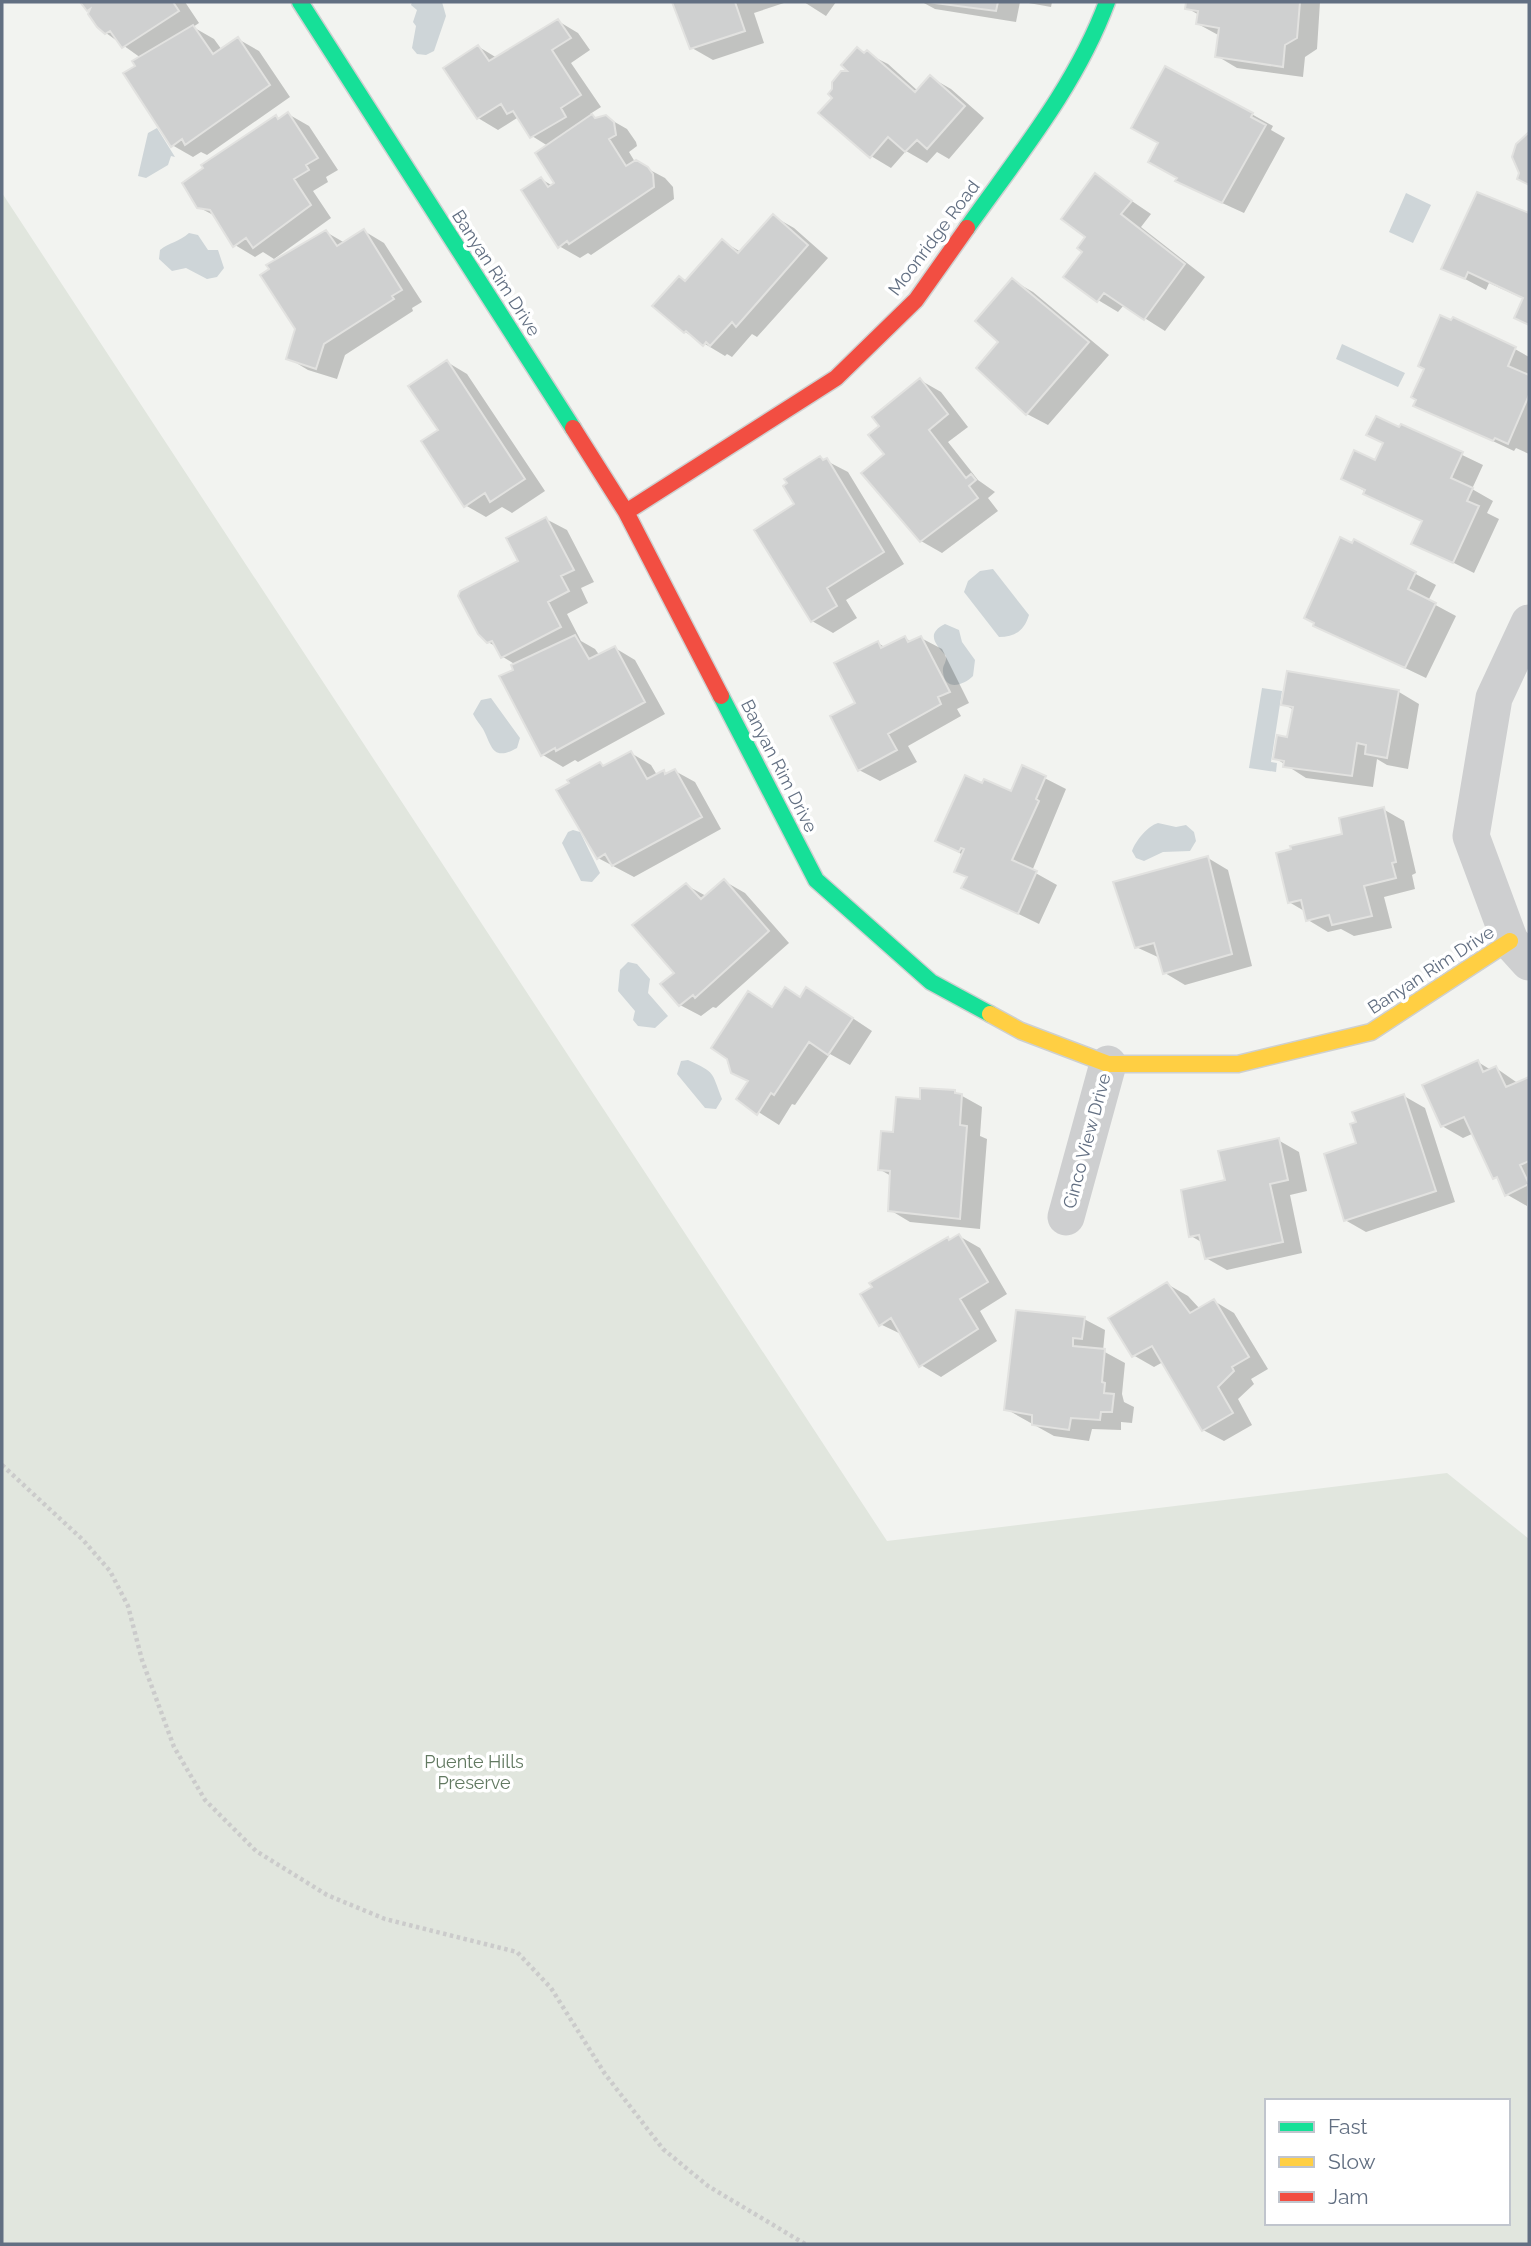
<svg xmlns="http://www.w3.org/2000/svg" width="1531" height="2246" viewBox="0 0 1531 2246" font-family="Raleway,sans-serif">
<rect width="100%" height="100%" fill="#f2f3f0"/>
<path fill="#e1e6de" fill-rule="evenodd" d="M2 193 887 1541 1447 1473 1529 1539V2244H2ZM1267 2101H1508V2223H1267Z"/>
<path fill="#ced5d8" d="M412 2H442L446 16 434 51 426 55 417 54 412 48 416 26 413 22 417 10 411 5Z
M157 128 175 157 171 156 168 165 146 178 138 176 148 133Z
M1406 193 1431 205 1413 243 1389 232Z
M189 233 198 235 208 250H218L224 268 217 277 207 279 186 268 172 271 159 259 160 250C170 242 179 242 189 233Z
M1342 344 1405 373 1398 387 1336 359Z
M993 569 1029 615C1024 631 1015 637 999 637L964 592 968 581 980 571Z
M945 624 959 630 962 642 975 660 973 676C964 685 945 692 943 672 942 665 947 663 946 656 936 644 925 634 945 624Z
M1262 688 1282 691 1271 762 1277 763 1276 772 1249 768Z
M491 698 520 738 517 748C492 762 492 746 483 729 480 724 476 720 473 714L481 700Z
M1158 823 1176 827 1186 825 1194 832 1196 841 1190 851 1163 852 1144 861 1136 858 1132 851C1136 840 1148 826 1158 823Z
M573 830 580 832 600 873 592 882 581 881 562 843 568 832Z
M628 962 637 964 650 979 648 993 668 1016 655 1028 638 1026 633 1020 635 1011 618 991 620 970Z
M688 1060C716 1073 711 1071 722 1099L716 1109 705 1108 677 1074 681 1061Z"/>
<path fill="#0003" d="M82 2H185L199 23 193 27 214 39 222 50 238 39 259 51 290 97 207 155 201 152 193 157 172 145 137 66 141 58 106 33Z
M673 2H787L754 13 764 43 713 60 692 48Z
M804 2H836L826 16Z
M922 2H1020L1016 22 935 9Z
M1023 2H1052L1051 7Z
M1188 2H1320L1317 49 1305 57 1303 77 1237 68 1217 56 1220 36 1198 24 1199 15 1187 8Z
M558 21 578 33 590 50 571 63 601 107 590 114 598 119 606 117 627 129 636 142 637 146 629 152 635 162 665 178 673 187 674 199 591 255 588 253 580 258 559 246 541 179 553 186 557 184 548 146 532 136 517 118 498 130 478 118 479 47 497 58Z
M858 49 888 64 918 91 930 77 951 89 984 118 949 159 937 152 927 163 906 151 891 168 871 156 852 72Z
M1175 71 1273 126 1271 130 1285 138 1244 213 1198 192 1179 178 1160 143Z
M288 114 309 126 338 170 326 177 328 182 313 191 331 218 274 259 263 252 255 257 235 245 217 217 198 207 276 117 280 120Z
M1095 176 1151 214 1141 227 1205 277 1165 331 1124 305 1118 312 1098 300 1084 252Z
M1504 203 1529 215V325L1516 317 1524 299 1489 283 1486 290 1444 268Z
M773 216 794 228 828 258 757 337 752 334 732 357 727 354 725 356 685 332 722 241 741 252Z
M364 231 384 243 422 302 412 308 413 311 345 355 337 379 308 370 288 358 326 232 345 243Z
M1012 280 1033 292 1109 355 1048 425 1027 414 1000 342Z
M1515 349 1529 357V454L1516 448 1514 451 1416 405 1426 369Z
M447 362 467 374 545 491 512 513 502 507 486 517 465 505 440 430Z
M920 380 941 392 968 427 948 442 978 480 995 492 988 498 998 511 942 553 921 541 864 473 886 455Z
M1402 426 1483 465 1472 489 1493 501 1487 513 1499 519 1474 573 1414 543 1423 522 1386 505 1344 478 1376 462Z
M821 458 848 472 904 564 846 600 857 618 833 633 812 621 797 505Z
M546 519 567 530 594 582 581 588 588 603 567 614 581 641 595 649 600 656 615 648 635 660 665 714 578 762 575 760 563 767 543 755 516 665 503 657 497 647 488 642 520 561Z
M1355 541 1436 585 1428 601 1456 616 1426 678 1315 625Z
M905 638 912 642 921 638 942 649 969 703 957 709 961 716 908 746 917 762 880 781 859 770 857 704 878 643 886 648Z
M1399 692 1419 704 1408 769 1387 765 1377 759 1373 787 1306 778 1275 758 1289 738 1294 710 1283 704Z
M631 753 651 765 657 775 675 771 695 782 721 829 634 877 598 858 600 764 605 767Z
M1023 767 1066 789 1032 871 1057 885 1039 924 964 887 968 878 956 871 963 855 937 840 1012 793Z
M1383 809 1404 821 1416 873 1412 875 1415 889 1384 897 1392 928 1354 936 1341 929 1328 932 1308 920 1306 912 1289 902 1344 836Z
M1208 858 1228 870 1252 966 1185 985 1165 973 1160 958 1136 947Z
M724 881 745 893 789 943 716 1008 713 1007 701 1016 680 1005 676 973 686 885 706 896Z
M801 998 827 1001 872 1031 850 1065 830 1054 795 1105 792 1104 779 1125 738 1099 750 1082 732 1072 727 1062 773 1008Z
M1478 1062 1491 1070 1496 1068 1519 1084 1529 1079 1527 1206 1506 1194 1474 1133 1463 1138 1442 1126Z
M955 1092 982 1107 980 1136 987 1139 980 1229 910 1222 890 1210 891 1176 879 1169 895 1134 921 1101Z
M1404 1096 1425 1108 1455 1202 1366 1232 1345 1220 1358 1144Z
M1278 1140 1299 1152 1307 1191 1290 1195 1302 1253 1227 1270 1206 1258 1203 1243 1191 1236 1227 1181Z
M959 1236 980 1248 1007 1294 980 1311 997 1341 941 1377 921 1365 903 1335 880 1324 950 1241Z
M1167 1284 1188 1296 1200 1309 1214 1301 1234 1313 1268 1369 1251 1379 1254 1384 1238 1399 1252 1425 1224 1441 1203 1430 1163 1362 1154 1367 1133 1355Z
M1084 1319 1105 1330 1103 1351 1125 1363 1122 1394 1124 1402 1134 1407 1132 1423 1121 1422V1430L1092 1429 1089 1441 1054 1436 1006 1409Z"/>
<path fill="#cfd0d0" stroke="#e2e2e0" stroke-width="2" d="M80 2H173L179 11 122 48 110 31 105 34 97 27 88 14 90 9 87 11Z
M672 2H735L745 31 690 49Z
M927 2H998L996 11Z
M1186 2H1300L1297 38 1285 45 1283 67 1215 57 1219 28 1196 24 1198 11 1185 9Z
M558 19 571 38 552 50 581 95 561 108 566 117 530 138 513 111 507 114 501 104 477 119 443 68 478 45 489 61Z
M193 25 213 54 238 37 270 85 185 145 182 139 171 147 123 73 135 66 132 61Z
M857 47 864 53 867 50 915 92 930 75 965 106 927 149 917 140 905 152 888 137 870 158 818 113 832 98 828 94 832 89V82L841 71H847L841 65Z
M1165 66 1253 113 1251 117 1266 125 1222 203 1175 181 1177 178 1148 162 1158 143 1131 128Z
M288 112 318 158 306 165 309 170 294 179 311 205 253 248 246 238 233 247 210 210 197 208 182 183 203 168 201 165 276 115 278 119Z
M592 114 595 118 606 115 614 122 616 135 609 139 626 166 636 160 648 167 653 174 654 187 569 244 567 241 558 248 521 190 541 177 548 187 554 183 535 153Z
M1529 132V131V185L1517 179 1519 173 1512 157 1516 144Z
M1095 173 1132 201 1121 214 1185 264 1144 320 1104 293 1097 302 1063 277 1082 252 1077 248 1085 237 1061 219Z
M1477 192 1529 213V325L1514 318 1523 298 1468 272 1465 279 1441 269Z
M773 214 808 245 736 327 732 322 710 346 706 342 703 346 686 331 684 333 652 306 679 276 685 281 722 239 738 253Z
M364 229 402 290 392 296 394 299 324 344 316 369 286 359 295 329 260 275 269 269 266 265 326 230 337 246Z
M1012 278 1089 342 1026 415 976 368 998 342 975 321Z
M1440 315 1451 320 1453 317 1516 347 1508 366 1529 375V395L1508 444 1495 438 1493 441 1413 406 1416 400 1411 397 1424 369 1418 366Z
M447 360 525 479 490 502 485 493 464 507 421 441 438 430 408 386Z
M920 378 948 414 929 430 966 478 971 474 976 480 969 486 978 498 920 542 861 473 884 454 868 435 879 426 872 417Z
M1376 416 1399 427 1401 424 1463 452 1451 478 1473 488 1467 501 1479 506 1453 563 1411 544 1422 521 1363 494 1365 490 1341 479 1354 450 1375 460 1383 443 1366 435Z
M820 456 823 460 827 458 884 552 827 588 837 606 811 622 754 530 794 504 783 486 787 483 784 479Z
M546 517 574 570 561 576 569 591 548 602 561 627 501 658 492 641 487 643 478 634 458 596 460 591 518 561 506 538Z
M1340 537 1352 543 1354 539 1416 572 1408 589 1436 603 1405 668 1313 626 1314 623 1304 618Z
M575 635 589 659 615 646 645 702 556 751 555 748 541 756 499 676 513 670 511 665Z
M905 636 908 642 921 636 950 692 938 697 941 704 888 734 897 750 858 771 830 716 855 703 834 663 878 641 881 648Z
M1287 671 1399 690 1387 758 1365 754 1366 745 1357 743 1352 776 1283 767 1284 761 1273 759 1277 735 1287 737 1293 707 1281 705Z
M631 751 647 779 664 770 665 774 675 769 702 817 612 866 605 854 597 859 556 790 569 783 567 780 600 762 603 766Z
M1022 765 1046 776 1036 799 1039 801 1012 860 1037 871 1018 914 961 888 967 877 954 872 964 849 961 848 959 852 935 841 965 775 982 783 984 779 1011 791Z
M1384 807 1396 862 1392 863 1396 878 1364 886 1372 916 1332 925 1329 915 1306 921 1301 900 1288 903 1276 853 1291 849 1290 846 1342 834 1339 818Z
M1208 856 1232 954 1163 974 1154 943 1135 948 1113 882Z
M724 879 769 931 695 998 693 995 679 1006 660 984 674 973 632 925 686 883 701 899Z
M785 987 800 997 806 987 853 1018 828 1055 809 1042 774 1095 771 1093 757 1115 736 1099 748 1081 731 1073 727 1059 711 1048 748 991 772 1007Z
M1478 1060 1483 1072 1496 1066 1506 1087 1529 1077V1161L1520 1165 1529 1184 1505 1196 1497 1177 1493 1179 1464 1117 1441 1127 1422 1085Z
M920 1088 955 1090V1093L962 1094 960 1125 967 1126 960 1219 888 1211 890 1171 878 1170 881 1131 893 1132 896 1097 920 1099Z
M1404 1094 1436 1191 1344 1221 1324 1154 1356 1143 1350 1124 1356 1122 1352 1112Z
M1279 1138 1288 1180 1270 1184 1283 1242 1205 1259 1199 1235 1189 1237 1181 1190 1225 1180 1218 1151Z
M959 1234 988 1282 960 1299 978 1329 919 1367 891 1318 879 1326 860 1294 872 1287 869 1283 948 1237 949 1240Z
M1167 1282 1190 1313 1214 1299 1249 1357 1232 1367 1234 1371 1218 1387 1233 1413 1202 1431 1152 1346 1132 1357 1108 1318Z
M1016 1310 1085 1317 1082 1339 1073 1338V1346L1105 1349 1102 1382 1105 1383 1104 1393 1114 1394 1112 1412H1101L1100 1420 1071 1418 1069 1430 1032 1425V1415L1004 1410Z"/>
<g fill="none" stroke-linecap="round" stroke-linejoin="round">
<g stroke="#ced0d0" stroke-width="19">
<path id="fast" d="M300 2 573 428
M967 228C1018 156 1076 86 1107 2
M721 696 816 880 931 982 990 1014"/>
</g>
<g stroke="#ced0d0" stroke-width="19">
<path id="slow" d="M990 1014 1021 1031 1108 1064H1238L1371 1032 1510 941"/>
</g>
<g stroke="#ced0d0" stroke-width="19">
<path id="jam" d="M573 428 626 512 721 696
M626 512 836 378 916 300 967 228"/>
</g>
<path stroke="#cbcbcb" stroke-width="4.5" stroke-dasharray="3.5 3.5" stroke-linecap="butt" d="M2 1465 83 1540 110 1571 128 1606 142 1660 174 1747 205 1800 256 1851 327 1895 385 1919 517 1952 551 1988 605 2074 663 2149 708 2186 805 2244"/>
<path stroke="#cecfd0" stroke-width="37" d="M1529 623 1494 698 1471 836 1510 941 1529 962
M1066 1217 1108 1064"/>
<use href="#fast" stroke="#16e098" stroke-width="16"/>
<use href="#slow" stroke="#ffcf43" stroke-width="16"/>
<use href="#jam" stroke="#f24e42" stroke-width="16"/>
</g>
<g text-anchor="middle" stroke-width="7" stroke-linejoin="round" paint-order="stroke">
<g font-size="18" fill="#626f82" stroke="#fff">
<text transform="translate(934 238) rotate(-53)" y="6">Moonridge Road</text>
<text transform="translate(496 273) rotate(57)" y="6">Banyan Rim Drive</text>
<text transform="translate(779 766) rotate(63)" y="6">Banyan Rim Drive</text>
<text transform="translate(1431 970) rotate(-33)" y="6">Banyan Rim Drive</text>
<text transform="translate(1087 1141) rotate(-75)" y="6">Cinco View Drive</text>
</g>
<g font-size="18" fill="#627961" stroke="#fff">
<text x="474" y="1768">Puente Hills<tspan x="474" dy="21">Preserve</tspan></text>
</g>
</g>
<rect width="1531" height="2246" fill="none" stroke="#626f82" stroke-width="7"/>
<rect x="1265" y="2099" width="245" height="126" fill="#ffffff" stroke="#c0c5cd" stroke-width="2"/>
<rect x="1279" y="2122" width="35" height="10" fill="#16e098" stroke="#c0c5cd" stroke-width="2"/>
<text x="1328" y="2134" font-size="21" fill="#626f82">Fast</text>
<rect x="1279" y="2157" width="35" height="10" fill="#ffcf43" stroke="#c0c5cd" stroke-width="2"/>
<text x="1328" y="2169" font-size="21" fill="#626f82">Slow</text>
<rect x="1279" y="2192" width="35" height="10" fill="#f24e42" stroke="#c0c5cd" stroke-width="2"/>
<text x="1328" y="2204" font-size="21" fill="#626f82">Jam</text>
</svg>
